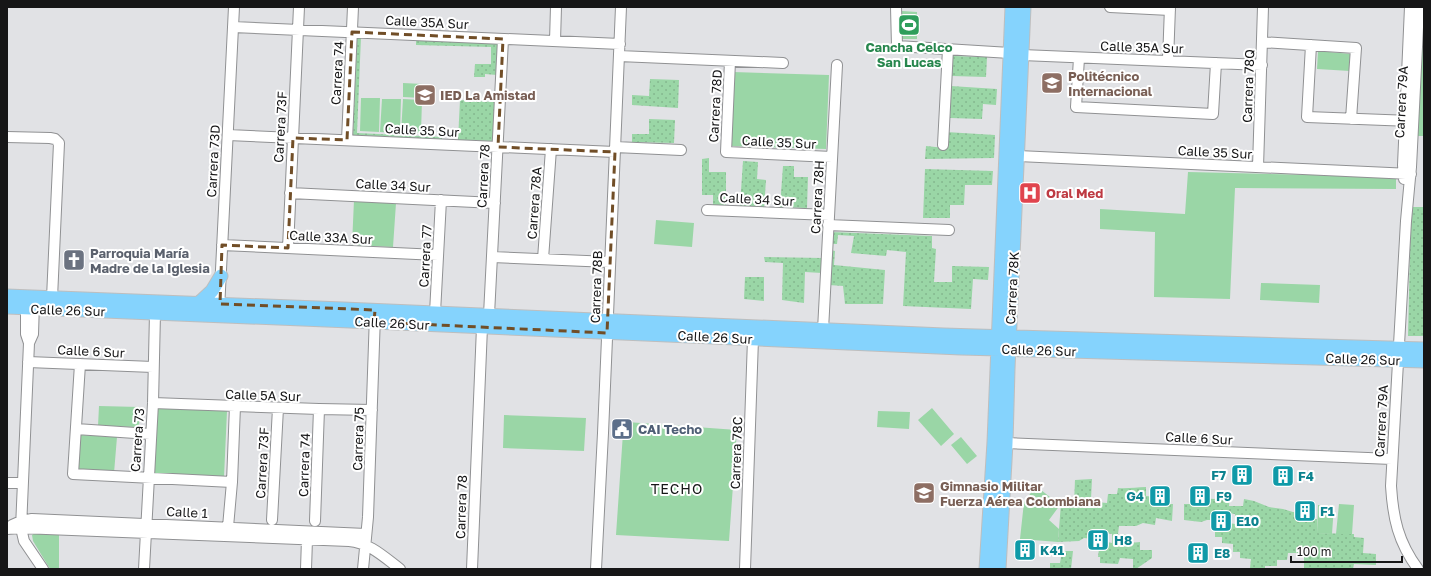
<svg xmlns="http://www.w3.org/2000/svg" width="1431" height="576" viewBox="0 0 1431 576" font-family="'Golos Text',sans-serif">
<defs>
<pattern id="grass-dots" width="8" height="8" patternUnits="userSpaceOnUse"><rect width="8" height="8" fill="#9ad6a6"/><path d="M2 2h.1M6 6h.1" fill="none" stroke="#84b78e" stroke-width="1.8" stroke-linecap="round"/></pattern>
</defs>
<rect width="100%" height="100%" fill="#e1e2e5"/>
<path fill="url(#grass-dots)" d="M357 37H361L357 133 442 137V139L353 135Z
M416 40 498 43 497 75 485 74V77H474L475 64H491V47L416 45Z
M953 56 987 57 986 77 952 76Z
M650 79 679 80 678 108 632 105V95L649 96Z
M951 86 997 89 996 105 983 104 982 119 950 118Z
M460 100 495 102 493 141 458 140Z
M649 119 675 120 674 143 632 142V134H649Z
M946 132 995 135 994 158 925 159 926 146 945 148Z
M709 158V172H726V207H713V195H702V159Z
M743 161 758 162 757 179 766 180 764 208 740 206Z
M783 166H794V177H808L807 208 780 207Z
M925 169 993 171 992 185H965L964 205H950V218H923Z
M1411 207H1424V336H1408Z
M831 232 932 236V248L936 249 934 282H952V266L989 267 988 280 973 279 971 309 903 306 906 252 887 250 886 256 851 253 854 236 838 235 837 244H831Z
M830 250 835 251 834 265 885 270 883 304H845L843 286 829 285Z
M764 257 823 258 822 273 805 272 804 303 782 300 783 263 765 262Z
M745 277H764V301L744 299Z
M1092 479 1091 499 1080 500V507L1095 508 1096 502 1107 503 1108 494H1117L1118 488C1128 489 1136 487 1146 487V496L1155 497V504H1173L1172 521 1156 518 1155 525 1143 523 1136 526H1119L1118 534 1131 535 1130 543 1140 542V550H1152V558L1136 569H1133V559L1120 558 1118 564 1100 563V557H1098L1100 541 1112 543V534L1094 531 1093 539 1084 538 1079 541 1058 542 1061 503 1074 504 1075 480Z
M1220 497H1230L1229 506H1243L1244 499 1254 501 1269 507 1283 509 1293 512H1301V519H1317V533L1354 534V537L1364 538 1363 553 1376 554V565L1354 564 1353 569H1304V555L1314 556 1315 548 1302 547V553H1288L1287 560H1277V566H1265V569L1250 568 1251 559 1240 558V552H1233V544L1222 543V537H1215V528L1223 529V522L1235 524V514L1220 512 1221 520H1207L1201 522 1184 520V504H1203L1202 498 1214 499Z
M1062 551H1073L1071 569H1050V563H1060Z"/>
<path fill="#9ad6a6" d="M902 11 917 12V39H901Z
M1420 29H1424V136H1416Z
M1318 51 1351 54 1350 71 1317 69Z
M733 72 829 75 826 149 730 146Z
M403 83 423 84 422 98 403 97Z
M361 98H380L379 132 360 131Z
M382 99H401L400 133 380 132Z
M403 99 422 100 421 133H401Z
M1188 172 1396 177V189L1235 188 1230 299 1154 297 1155 232 1100 229V209L1185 214Z
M354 200 396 203 393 247 352 245Z
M656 220 694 223 692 247 654 244Z
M1261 283 1320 285 1319 303 1260 300Z
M99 406 140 407 139 427 98 426Z
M156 408 227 411 224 477 153 474Z
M932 408 954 434 941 446 918 420Z
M878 411 910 412 909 429 877 427Z
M504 415 586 418 584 451 503 448Z
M627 422 737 430 729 541 616 535 623 433H627Z
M80 435 117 437 114 473 77 470Z
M961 437 977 456 967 464 951 445Z
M1036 486 1060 505 1049 520 1059 529 1058 542 1020 539 1024 502Z
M1339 504 1354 505 1352 534H1336Z
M1318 505H1334L1332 534 1317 533Z
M35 533 59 534V569H50L33 541 32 535Z"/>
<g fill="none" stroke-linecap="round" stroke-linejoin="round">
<g stroke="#909193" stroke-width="12">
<path id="minor" d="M896 7 897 46 1010 53
M1110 7 1170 10
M233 27 620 44
M555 41 556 7
M1262 42 1356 48 1351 119
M1311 45 1307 117 1411 121
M1022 55 1262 65
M619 56 783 63
M1079 58 1076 107 1213 114 1216 63
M730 61 726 152 832 157
M1168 61 1170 7
M228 135 615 152
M7 137 50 138 55 139 59 143 52 298
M347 140 353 7
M943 145 948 49
M615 147 681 150
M1018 156 1411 174
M1258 167 1263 7
M1404 179 1403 165 1410 7
M290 193 495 203
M707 210 829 215
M828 225 949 230
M222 245 438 255
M288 248 299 7
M492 257 610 262
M543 259 551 149
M26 302V334L29 343
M34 302 33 334 29 343 21 528 24 541 43 569
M219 310 234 7
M435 313 441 200
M489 315 503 39
M823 330 837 65
M28 362 153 367
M80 364 73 474 232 482
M153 403 319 409 372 410
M76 429 150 434
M1006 443 1392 459
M7 483H22
M272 520 278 408
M315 521 319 409
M12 525 21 521 32 519 366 534
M228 527 232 482 235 406
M7 529 21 528 349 541C370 543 384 557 400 569
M144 569 153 403 155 313
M306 569 307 539
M363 569 368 517 375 315
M472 569 482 327
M596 569 603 433 621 7
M745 569 753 339
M1418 569C1398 542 1393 518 1391 486L1406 221 1411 167 1419 7"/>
</g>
<g stroke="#bebebe" stroke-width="15">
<path id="major" d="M7 296 343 309 944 335 1424 349
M199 303 212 291 221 276
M7 307 374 322 961 348 1424 361
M986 569 994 442 1012 7
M999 569 1006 443 1008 369 1024 7"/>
</g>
<use href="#minor" stroke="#fff" stroke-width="10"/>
<use href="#major" stroke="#85d3fd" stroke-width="13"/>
</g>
<path fill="none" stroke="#714e27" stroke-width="3" stroke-dasharray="8 5" stroke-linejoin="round" d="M352 32 503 39 498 147 615 152 607 333 374 322 375 310 220 304 222 245 288 248 293 138 347 140Z"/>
<defs>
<g id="stadium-square" transform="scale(1.15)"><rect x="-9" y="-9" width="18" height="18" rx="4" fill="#2e9e5b" stroke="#fff"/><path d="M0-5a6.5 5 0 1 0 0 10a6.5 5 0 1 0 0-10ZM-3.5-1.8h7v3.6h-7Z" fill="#fff"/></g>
<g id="university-square" transform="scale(1.15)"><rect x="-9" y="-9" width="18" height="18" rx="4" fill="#8d6e63" stroke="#fff"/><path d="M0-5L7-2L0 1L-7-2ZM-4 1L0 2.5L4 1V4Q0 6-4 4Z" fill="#fff"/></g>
<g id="school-square" transform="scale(1.15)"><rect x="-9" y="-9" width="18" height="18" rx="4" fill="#8d6e63" stroke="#fff"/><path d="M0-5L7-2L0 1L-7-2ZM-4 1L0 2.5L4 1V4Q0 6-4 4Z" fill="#fff"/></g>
<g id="hospital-square" transform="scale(1.15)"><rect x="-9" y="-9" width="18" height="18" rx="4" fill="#e0444e" stroke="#fff"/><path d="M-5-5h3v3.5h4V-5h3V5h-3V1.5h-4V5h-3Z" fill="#fff"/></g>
<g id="church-square" transform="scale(1.15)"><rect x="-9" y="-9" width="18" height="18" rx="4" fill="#6b7280" stroke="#fff"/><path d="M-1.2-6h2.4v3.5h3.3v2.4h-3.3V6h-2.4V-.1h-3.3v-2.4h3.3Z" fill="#fff"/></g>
<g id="civic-square" transform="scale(1.15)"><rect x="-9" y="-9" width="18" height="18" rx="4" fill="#5c6f8a" stroke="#fff"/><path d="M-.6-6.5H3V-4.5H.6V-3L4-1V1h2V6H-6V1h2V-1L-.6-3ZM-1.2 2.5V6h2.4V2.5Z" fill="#fff"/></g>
<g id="building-square" transform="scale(1.15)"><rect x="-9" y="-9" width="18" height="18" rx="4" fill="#0f9aa8" stroke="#fff"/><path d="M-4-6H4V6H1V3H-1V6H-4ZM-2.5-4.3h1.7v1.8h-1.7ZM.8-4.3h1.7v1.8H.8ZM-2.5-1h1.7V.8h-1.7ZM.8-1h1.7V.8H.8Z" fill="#fff"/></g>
</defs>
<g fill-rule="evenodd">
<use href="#stadium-square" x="909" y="25"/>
<use href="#university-square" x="1052" y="83"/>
<use href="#school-square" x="425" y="95"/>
<use href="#hospital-square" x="1030" y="193"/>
<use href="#church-square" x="74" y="260"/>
<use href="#civic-square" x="622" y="429"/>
<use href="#building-square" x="1242" y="475"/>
<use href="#building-square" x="1283" y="476"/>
<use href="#school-square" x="924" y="493"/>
<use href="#building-square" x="1160" y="496"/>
<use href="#building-square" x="1200" y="496"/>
<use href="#building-square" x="1305" y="511"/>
<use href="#building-square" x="1221" y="521"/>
<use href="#building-square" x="1098" y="540"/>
<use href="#building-square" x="1025" y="550"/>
<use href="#building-square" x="1198" y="553"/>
</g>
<g text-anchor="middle" stroke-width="4" stroke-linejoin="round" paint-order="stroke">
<g font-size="13" fill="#161617" stroke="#fff">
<text transform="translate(427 22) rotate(3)" y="5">Calle 35A Sur</text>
<text transform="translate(1142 47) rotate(2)" y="5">Calle 35A Sur</text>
<text transform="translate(337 73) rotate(-87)" y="5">Carrera 74</text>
<text transform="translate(1248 86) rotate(-88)" y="5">Carrera 78Q</text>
<text transform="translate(1401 102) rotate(-87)" y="5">Carrera 79A</text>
<text transform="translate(715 106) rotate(-87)" y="5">Carrera 78D</text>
<text transform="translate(280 127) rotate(-87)" y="5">Carrera 73F</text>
<text transform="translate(422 130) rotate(3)" y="5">Calle 35 Sur</text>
<text transform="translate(779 142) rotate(3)" y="5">Calle 35 Sur</text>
<text transform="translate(1215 152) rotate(3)" y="5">Calle 35 Sur</text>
<text transform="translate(213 161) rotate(-87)" y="5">Carrera 73D</text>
<text transform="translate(483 176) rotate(-87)" y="5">Carrera 78</text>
<text transform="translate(393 185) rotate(3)" y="5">Calle 34 Sur</text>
<text transform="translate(817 197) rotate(-87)" y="5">Carrera 78H</text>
<text transform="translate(757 199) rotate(3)" y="5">Calle 34 Sur</text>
<text transform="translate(534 203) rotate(-86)" y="5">Carrera 78A</text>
<text transform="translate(331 237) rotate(3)" y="5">Calle 33A Sur</text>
<text transform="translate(425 256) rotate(-87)" y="5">Carrera 77</text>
<text transform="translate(596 287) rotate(-88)" y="5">Carrera 78B</text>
<text transform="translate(1012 288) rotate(-87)" y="5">Carrera 78K</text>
<text transform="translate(68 310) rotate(2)" y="5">Calle 26 Sur</text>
<text transform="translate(392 323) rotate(3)" y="5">Calle 26 Sur</text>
<text transform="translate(715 337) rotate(3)" y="5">Calle 26 Sur</text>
<text transform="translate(1039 350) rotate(2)" y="5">Calle 26 Sur</text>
<text transform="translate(91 351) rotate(3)" y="5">Calle 6 Sur</text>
<text transform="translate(1363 359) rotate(2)" y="5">Calle 26 Sur</text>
<text transform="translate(263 395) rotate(2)" y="5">Calle 5A Sur</text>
<text transform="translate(1381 421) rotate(-87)" y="5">Carrera 79A</text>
<text transform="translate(1199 438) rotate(3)" y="5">Calle 6 Sur</text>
<text transform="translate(358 439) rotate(-88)" y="5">Carrera 75</text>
<text transform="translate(137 440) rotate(-86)" y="5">Carrera 73</text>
<text transform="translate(736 453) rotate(-88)" y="5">Carrera 78C</text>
<text transform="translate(262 463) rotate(-87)" y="5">Carrera 73F</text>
<text transform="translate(304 465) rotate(-88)" y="5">Carrera 74</text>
<text transform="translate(461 507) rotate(-88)" y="5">Carrera 78</text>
<text transform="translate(187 512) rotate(3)" y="5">Calle 1</text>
</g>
<g font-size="13" font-weight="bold" fill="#27864d" stroke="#fff">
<text x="909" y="52">Cancha Celco<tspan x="909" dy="15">San Lucas</tspan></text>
</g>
<g font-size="13" font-weight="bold" fill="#785e54" stroke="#fff" text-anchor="start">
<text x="1068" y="81">Politécnico<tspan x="1068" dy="15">Internacional</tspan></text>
<text x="440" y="100">IED La Amistad</text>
<text x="940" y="491">Gimnasio Militar<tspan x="940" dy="15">Fuerza Aérea Colombiana</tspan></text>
</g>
<g font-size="13" font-weight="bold" fill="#be3a42" stroke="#fff" text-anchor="start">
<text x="1046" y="198">Oral Med</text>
</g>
<g font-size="13" font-weight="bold" fill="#5b616d" stroke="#fff" text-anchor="start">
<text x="90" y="258">Parroquia María<tspan x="90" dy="15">Madre de la Iglesia</tspan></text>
</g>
<g font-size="13" font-weight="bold" fill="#4e5e75" stroke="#fff" text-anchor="start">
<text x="638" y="434">CAI Techo</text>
</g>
<g font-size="13" font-weight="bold" fill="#0d838f" stroke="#fff" text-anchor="start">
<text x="1226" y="480" text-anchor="end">F7</text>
<text x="1298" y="481">F4</text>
<text x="1144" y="501" text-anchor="end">G4</text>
<text x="1216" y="501">F9</text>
<text x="1320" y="516">F1</text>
<text x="1236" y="526">E10</text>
<text x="1114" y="545">H8</text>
<text x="1040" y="555">K41</text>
<text x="1214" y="558">E8</text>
</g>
<g font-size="14" letter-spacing="1" fill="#161617" stroke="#fff">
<text x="677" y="494">TECHO</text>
</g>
</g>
<rect width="1431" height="576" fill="none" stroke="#161617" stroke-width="16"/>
<path d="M1291 556v6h111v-6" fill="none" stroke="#161617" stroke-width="2"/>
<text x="1297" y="556" font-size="12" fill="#161617" stroke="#ffffff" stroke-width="3" paint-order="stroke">100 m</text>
</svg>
